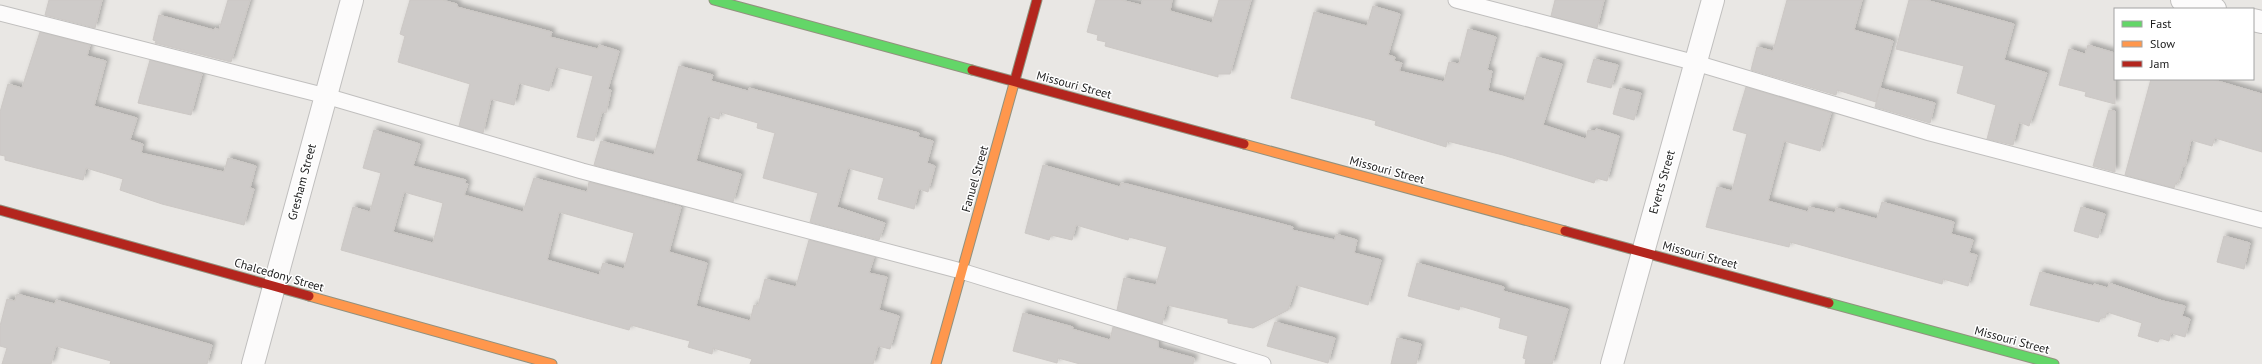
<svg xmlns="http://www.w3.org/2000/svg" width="2262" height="364" viewBox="0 0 2262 364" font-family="'PT Sans',sans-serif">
<defs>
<filter id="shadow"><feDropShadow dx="3.5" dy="-3.5" stdDeviation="2" flood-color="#0004"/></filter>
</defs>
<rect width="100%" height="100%" fill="#e9e7e4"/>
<path fill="#cecbc9" stroke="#ccc8c5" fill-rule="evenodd" filter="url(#shadow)" d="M49 0H102L95 28 45 15Z
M228 0H250L231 62 155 43 156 41 153 40 159 15 214 30 215 28 219 30Z
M410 0H442L457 4V7L552 32 550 37 598 49 599 45 619 51 608 89 611 90 606 113 602 112 594 141 577 137 593 76 556 67 549 91 519 83 514 105 491 99 483 133 459 126 470 84 398 62 405 36 400 34Z
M1096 0H1121L1141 5 1143 0H1172L1170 11 1212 23 1219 0H1251L1230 74H1218V77L1105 46 1106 42 1097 40 1098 35 1087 32Z
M1555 0H1604L1597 28 1551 16Z
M1787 0H1862L1854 30 1893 41 1876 102 1837 90 1836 95 1751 70 1757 47 1773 51Z
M1909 0H1926L2014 24 2004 60 2047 73 2029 126 2019 122 2013 145 1987 139 1996 105 1957 93 1964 66 1896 49Z
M1373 6 1400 14 1388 55 1395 57 1394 61 1402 63 1399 71 1444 82 1449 62 1459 64 1468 29 1496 37 1487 70 1492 71 1488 91 1524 101 1537 57 1562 64 1543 125 1586 139 1588 130 1595 131 1596 129 1619 136 1607 181 1596 178 1594 183 1503 155 1447 141 1446 147 1375 125 1376 121 1291 98 1314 12 1367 26Z
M40 32 90 45 87 56 106 61 94 106 137 118 130 140 143 144 141 153 224 172 228 158 256 166 250 188 254 189 244 225 162 204 120 190 123 179 86 168 83 180 5 160V156L0 155V112L8 84 22 88Z
M2088 45 2115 53V104L2085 96 2086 92 2059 85 2069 49 2085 54Z
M1594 59 1618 65 1611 88 1587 82Z
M150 60 202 74 191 115 138 103Z
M679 66 713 75 711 81 748 91 749 88 919 133 918 137 933 141 927 163 935 166 928 192 919 189 914 209 878 199 884 178 848 168 837 207 885 223 879 240 810 222 818 193 763 178 775 133 757 128 758 123 720 112 719 119 708 116 696 161 741 174 733 202 594 165 601 141 654 155Z
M2151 79H2211L2262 94V152L2215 138 2212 146 2191 140 2185 166H2183L2178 183 2176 182 2174 188 2125 175Z
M1746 87 1831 113 1820 151 1784 141 1768 201 1808 212 1809 207 1835 213 1836 208 1877 219 1882 202 1954 222 1951 234 1973 240 1969 253 1977 255 1968 286 1943 279 1942 284 1790 242 1789 247 1706 227 1717 187 1732 191 1747 134 1733 130Z
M1620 88 1641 93 1634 120 1613 114Z
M1880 88 1935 103 1930 123 1875 107Z
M2109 110 2115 111V172L2093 166Z
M374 130 420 144 413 166 466 180 465 183 468 184 464 195 523 212 534 178 587 192 589 182 681 207 669 252 707 263 696 306 750 321 754 305 758 306 765 279 796 287 809 240 874 257 869 273 887 277 879 310 899 316 890 349 878 346 873 364H750L752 359 713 348 712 354 688 347 690 341 678 338 631 325 629 330 341 250 353 207 370 212 381 173 363 168ZM404 192 443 203 433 243 393 232ZM559 212 634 233 624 269 603 263 599 275 547 260Z
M1043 165 1120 187 1121 183 1127 184 1267 220 1293 227 1292 230 1335 240 1336 234 1357 240 1354 253 1381 260 1368 305 1296 285 1288 310 1253 328 1228 323V319L1167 305 1162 324 1117 310 1124 278 1156 285 1167 247 1129 237 1128 240 1076 225 1072 240 1051 235 1049 240 1025 233Z
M2081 207 2105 214 2098 238 2074 231Z
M2224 236 2250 243 2244 269 2217 262Z
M1417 263 1504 287 1503 291 1568 309 1552 364H1525L1526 359 1523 358 1528 336 1499 328 1501 318 1460 306 1459 310 1408 296Z
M2040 272 2094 286V284L2108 288 2109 283 2163 301 2185 306 2182 316 2190 319 2185 337 2171 333 2169 341 2160 338 2158 342 2138 336 2142 323 2107 312 2105 318 2101 317 2099 322 2030 305Z
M17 294 55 304 56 300 212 345 207 364H110L111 361 56 346 51 364H2L7 348 0 346V326L7 299 15 301Z
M1023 313 1073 327 1072 329 1110 340 1113 327 1158 341V348L1194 358 1193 364H1080L1058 358 1057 363 1013 351Z
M1275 322 1335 338 1328 363 1267 346Z
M1397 338 1421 344 1416 364H1391Z"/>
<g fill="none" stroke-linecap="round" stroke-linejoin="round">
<g stroke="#c0bfbe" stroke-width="17">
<path id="lane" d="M1456 0 1696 63 1930 133 2262 220
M0 13 326 96 582 171 961 271 1263 364"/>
</g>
<g stroke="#c0bfbe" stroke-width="24">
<path id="street" d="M2182 0 2215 9
M2253 20 2262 22
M253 364 352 0
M1612 364 1713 0"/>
</g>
<g stroke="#92917e" stroke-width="11">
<path id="fast" d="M714 0 972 70
M1829 303 2054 364"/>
</g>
<g stroke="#92917e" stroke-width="11">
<path id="slow" d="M1244 144 1565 231
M309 296 552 364
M936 364 1015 80"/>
</g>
<g stroke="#92917e" stroke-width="11">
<path id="jam" d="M972 70 1244 144
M1015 80 1037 0
M0 210 309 296
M1565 231 1829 303"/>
</g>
<use href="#lane" stroke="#fcfbfb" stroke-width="15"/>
<use href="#street" stroke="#fcfbfb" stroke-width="22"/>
<use href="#fast" stroke="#63d668" stroke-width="9"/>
<use href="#slow" stroke="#ff974d" stroke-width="9"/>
<use href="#jam" stroke="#b3261e" stroke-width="9"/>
</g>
<g text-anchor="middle" stroke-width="3" stroke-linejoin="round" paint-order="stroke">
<g font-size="12" fill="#1b1b1b" stroke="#fff">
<text transform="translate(1074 85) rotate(15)" y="4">Missouri Street</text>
<text transform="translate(1387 170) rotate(15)" y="4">Missouri Street</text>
<text transform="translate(975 179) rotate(-74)" y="4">Fanuel Street</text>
<text transform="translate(302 182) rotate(-75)" y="4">Gresham Street</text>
<text transform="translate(1662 182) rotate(-74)" y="4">Everts Street</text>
<text transform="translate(1700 255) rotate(15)" y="4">Missouri Street</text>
<text transform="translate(279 275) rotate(16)" y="4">Chalcedony Street</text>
<text transform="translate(2012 340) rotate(15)" y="4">Missouri Street</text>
</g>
</g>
<rect x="2114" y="8" width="140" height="72" fill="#ffffff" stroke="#a4a4a4"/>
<rect x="2122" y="21" width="20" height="6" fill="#63d668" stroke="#a4a4a4"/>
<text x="2150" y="28" font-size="12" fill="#1b1b1b">Fast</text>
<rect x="2122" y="41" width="20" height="6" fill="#ff974d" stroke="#a4a4a4"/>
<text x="2150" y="48" font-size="12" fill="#1b1b1b">Slow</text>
<rect x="2122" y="61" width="20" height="6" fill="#b3261e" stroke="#a4a4a4"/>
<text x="2150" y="68" font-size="12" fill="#1b1b1b">Jam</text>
</svg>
